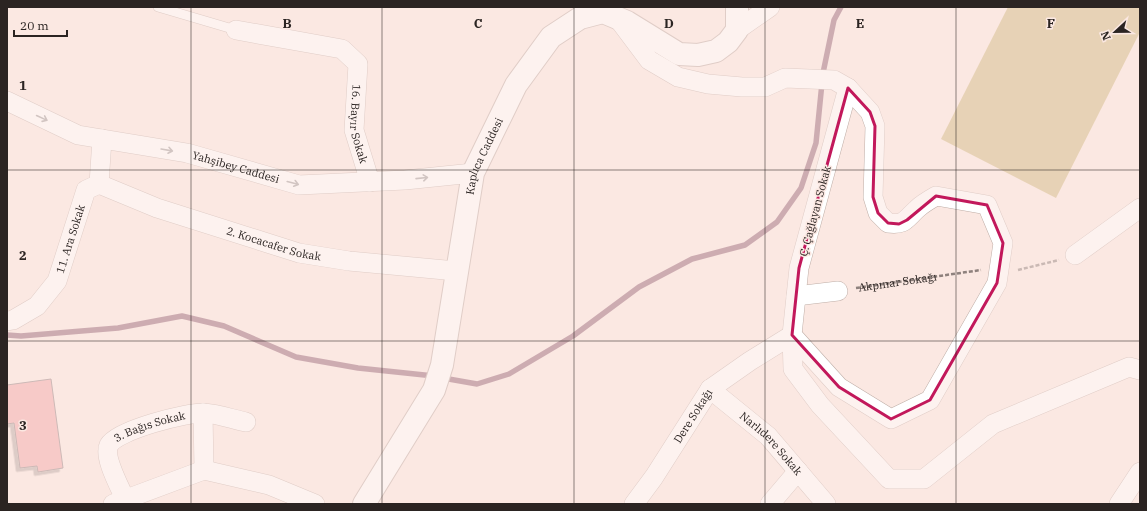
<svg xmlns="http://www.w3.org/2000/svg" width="1147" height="511" viewBox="0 0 1147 511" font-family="'IBM Plex Serif',serif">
<defs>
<filter id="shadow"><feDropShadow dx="-3.5" dy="3.5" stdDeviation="0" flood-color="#0004"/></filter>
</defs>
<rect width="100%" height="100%" fill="#fbe8e2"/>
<path fill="#cfb982" d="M1008 7H1140V32L1056 198 941 139Z"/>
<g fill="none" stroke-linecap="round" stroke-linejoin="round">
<path stroke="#956577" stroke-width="5.5" d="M7 335 21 336 118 328 182 316 224 326 296 357 358 368 434 376
M443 378 477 384 509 374 573 336 639 287 692 259 745 245 777 222 801 188 816 143 823 73 834 20 841 7"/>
</g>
<path fill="#f2a7a9" stroke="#948182" filter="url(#shadow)" d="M51 379 63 468 38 472 37 466 20 468 14 423 7 424V385Z"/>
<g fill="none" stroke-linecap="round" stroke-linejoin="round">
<g stroke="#bfaea7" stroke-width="10">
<path id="service" d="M158 7 236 30"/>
</g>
<g stroke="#bfaea7" stroke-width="20">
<g id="minor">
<path d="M619 20 649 60 678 77 708 84 742 87H765L785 78 834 80 848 88 870 112 875 126 873 197 878 213 888 223C905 225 905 220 917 209 922 204 929 200 936 196L987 205 1003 243 997 283 930 400 891 419 839 387 792 335"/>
<path id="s2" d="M236 30 342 49 358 64 354 130 370 182"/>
<path d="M737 30 770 7"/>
<path d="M848 88 799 268 792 335 793 369 820 405 889 479H924L993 424 1129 367 1140 370"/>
<path id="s3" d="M7 101 78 135 187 153 299 185 405 180 473 173"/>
<path id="s4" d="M99 184 157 208 299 253 349 261 456 271"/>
<path d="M99 184 102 139"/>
<path d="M1075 255 1140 208"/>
<path d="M796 296 838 291"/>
<path id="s5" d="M7 321 13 320 37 306 57 281 86 190 99 184"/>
<path id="s6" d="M710 389 768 436 826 504"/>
<path d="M203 413 204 470"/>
<path id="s7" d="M125 499C120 487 103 457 109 445 117 430 188 412 204 413 218 414 232 419 246 422"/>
<path d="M113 504 204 470 269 485 315 504"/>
<path id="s8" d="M634 504 654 477 710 389 750 361 792 335"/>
<path d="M770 504 798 471"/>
<path d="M1119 504 1140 472"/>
</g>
</g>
<g stroke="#bfaea7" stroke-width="24">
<g id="secondary">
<path id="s9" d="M364 504 434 390 442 365 473 173 516 85 551 37 580 18 603 12 627 22 679 54 698 55 716 51 728 42 737 30V7"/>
</g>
</g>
<g stroke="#8e817d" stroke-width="2.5" stroke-dasharray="4 2" stroke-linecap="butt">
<path d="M1018 270 1059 260"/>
<path id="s1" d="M856 288 981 270"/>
</g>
<use href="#service" stroke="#fff" stroke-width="9"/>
<use href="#minor" stroke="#fff" stroke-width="19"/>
<use href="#secondary" stroke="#fff" stroke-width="22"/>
</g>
<defs><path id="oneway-shaft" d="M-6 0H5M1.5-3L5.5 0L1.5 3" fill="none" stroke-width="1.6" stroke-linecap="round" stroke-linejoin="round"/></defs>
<g stroke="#a09c9c">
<use href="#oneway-shaft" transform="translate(42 118) rotate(25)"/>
<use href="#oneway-shaft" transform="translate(167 150) rotate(10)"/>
<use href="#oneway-shaft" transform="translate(422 178) rotate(-6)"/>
<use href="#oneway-shaft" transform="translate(293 183) rotate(15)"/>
</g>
<path d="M0 0H1147V511H0ZM848 88 870 112 875 126 873 197 878 213 888 223 899 224 907 220 936 196 987 205 1003 243 997 283 930 400 891 419 839 387 792 335 799 268Z" fill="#fbe8e2" fill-opacity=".55" fill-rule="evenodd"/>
<path fill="none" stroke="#c2185b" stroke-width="3" stroke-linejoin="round" d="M848 88 870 112 875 126 873 197 878 213 888 223 899 224 907 220 936 196 987 205 1003 243 997 283 930 400 891 419 839 387 792 335 799 268Z"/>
<path fill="none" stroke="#2b2422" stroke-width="1" stroke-opacity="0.55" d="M191 7V504M382 7V504M574 7V504M765 7V504M956 7V504M7 170H1140M7 341H1140"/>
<g text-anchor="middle" stroke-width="3" stroke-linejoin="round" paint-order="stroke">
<g font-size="11" fill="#2b2422" stroke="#fbe8e2">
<text dy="4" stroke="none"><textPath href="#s2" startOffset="190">16. Bayır Sokak</textPath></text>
<text dy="4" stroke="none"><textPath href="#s9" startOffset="374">Kaplıca Caddesi</textPath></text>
<text dy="4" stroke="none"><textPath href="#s3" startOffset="240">Yahşibey Caddesi</textPath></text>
<text transform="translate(815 211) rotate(-75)" y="4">Ç. Çağlayan Sokak</text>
<text dy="4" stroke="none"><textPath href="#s5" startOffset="110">11. Ara Sokak</textPath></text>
<text dy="4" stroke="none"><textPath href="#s4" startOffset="185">2. Kocacafer Sokak</textPath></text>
<text dy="4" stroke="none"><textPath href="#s1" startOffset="42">Akpınar Sokağı</textPath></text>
<text dy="4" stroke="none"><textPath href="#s8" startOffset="106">Dere Sokağı</textPath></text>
<text dy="4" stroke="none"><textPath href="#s7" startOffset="103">3. Bağıs Sokak</textPath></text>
<text dy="4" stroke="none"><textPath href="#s6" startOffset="82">Narlıdere Sokak</textPath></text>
</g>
</g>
<g font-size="13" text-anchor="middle" font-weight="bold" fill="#2b2422" stroke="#fbe8e2" stroke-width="3" stroke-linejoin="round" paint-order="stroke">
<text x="287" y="28">B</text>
<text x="478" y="28">C</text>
<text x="669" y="28">D</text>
<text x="860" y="28">E</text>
<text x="1051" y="28">F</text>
<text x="23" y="90">1</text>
<text x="23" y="260">2</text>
<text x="23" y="430">3</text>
</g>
<rect width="1147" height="511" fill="none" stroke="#2b2422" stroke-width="16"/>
<g transform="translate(1115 32) rotate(248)" stroke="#fbe8e2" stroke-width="3" paint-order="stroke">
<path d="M0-3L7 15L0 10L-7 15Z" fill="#2b2422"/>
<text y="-6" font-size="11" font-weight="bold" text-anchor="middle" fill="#2b2422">N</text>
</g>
<path d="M14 30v6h53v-6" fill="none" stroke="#2b2422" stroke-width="2"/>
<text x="20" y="30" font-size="12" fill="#2b2422" stroke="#fbe8e2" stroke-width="3" paint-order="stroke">20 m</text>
</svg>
